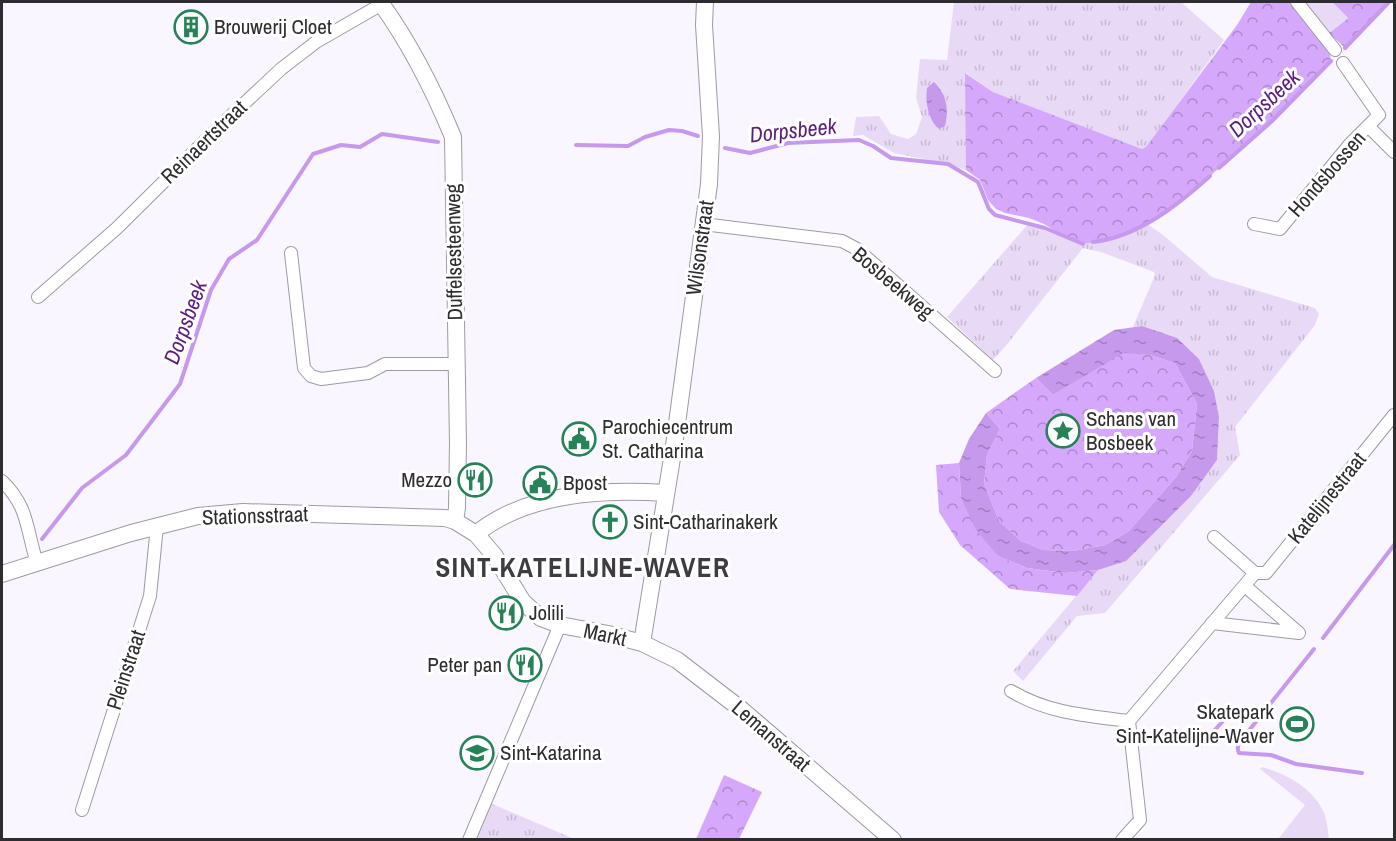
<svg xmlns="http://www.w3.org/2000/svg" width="1396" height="841" viewBox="0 0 1396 841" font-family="'Archivo Narrow',sans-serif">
<defs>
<pattern id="grass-tufts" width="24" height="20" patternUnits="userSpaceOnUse" patternTransform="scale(1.5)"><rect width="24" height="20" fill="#e8d9f6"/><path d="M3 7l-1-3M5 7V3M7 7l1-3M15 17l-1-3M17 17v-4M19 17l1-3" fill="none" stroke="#c7bad3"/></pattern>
<pattern id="forest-crowns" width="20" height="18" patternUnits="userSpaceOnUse" patternTransform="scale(1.5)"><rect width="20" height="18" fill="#d5a8fc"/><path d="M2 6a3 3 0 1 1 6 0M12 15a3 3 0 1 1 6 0" fill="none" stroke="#ad89cc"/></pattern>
<pattern id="water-ripples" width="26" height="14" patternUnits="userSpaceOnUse" patternTransform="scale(1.5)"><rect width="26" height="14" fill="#c699ec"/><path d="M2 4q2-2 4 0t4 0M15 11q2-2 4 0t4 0" fill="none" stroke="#a17dc0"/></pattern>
</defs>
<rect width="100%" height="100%" fill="#faf6ff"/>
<path fill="url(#grass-tufts)" d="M954 2H1181L1224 40 1146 148 1142 149 993 92 966 73V170L948 164 894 153 863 135 853 136 856 117 879 116 891 134 908 139 916 134 922 117 916 98 920 59 947 60Z
M1029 223 1049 232 1083 244 1104 241 1147 224 1163 235 1212 277 1315 308 1319 314 1315 325 1235 427 1240 455 1105 613 1077 616 1023 681 1013 671 1098 570 1126 560 1191 496 1217 460 1219 417 1214 391 1199 359 1142 326 1133 327 1155 275 1154 272 1101 252 1083 248 1009 342 993 360 947 317Z
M490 803 572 838 571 840H475Z"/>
<path fill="url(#forest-crowns)" d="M1251 2H1290C1303 16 1331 42 1331 61L1272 121 1191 193 1146 224 1104 241 1083 244 1066 237 1044 224 1029 218 1005 213 996 209 988 200 980 180 966 170 965 73 993 92 1142 149 1146 147 1237 25Z
M1332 2H1389L1345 48 1329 33 1348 18Z
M1123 352 1150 355 1175 363 1197 404 1192 451 1176 477 1129 531 1105 545 1073 551 1043 550 1021 541 999 521 984 484 987 455 1000 429 986 413 1036 378 1053 395Z
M959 463 961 498 998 556 1027 568 1065 573 1098 570 1077 596 1010 589 960 545 939 512 936 465Z
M724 775 762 792 739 839H696Z"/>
<path fill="#e8d9f6" d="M1302 2H1332L1348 18 1329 33Z
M1262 767C1287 774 1315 789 1325 815 1327 822 1328 831 1329 839H1278L1305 805 1260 769Z"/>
<path fill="url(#water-ripples)" d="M934 82C947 95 949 109 945 126L939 129C928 120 925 101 927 88Z
M1142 326 1177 338 1199 359 1214 391 1219 417 1217 460 1191 496 1126 561 1098 570 1065 573 1027 568 998 556 976 530 961 498 959 463 969 439 986 413 1000 429 987 455 984 484 999 521 1021 541 1043 550 1073 551 1105 545 1129 531 1176 477 1192 451 1197 404 1175 363 1150 355 1123 353 1053 395 1036 378 1114 330Z"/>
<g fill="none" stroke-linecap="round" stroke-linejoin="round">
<path stroke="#c699ec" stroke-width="4" d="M1345 48 1389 2
M576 145 628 146 645 137 669 130 682 131 698 136
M725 148 750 153 788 143 859 140 873 146 891 158 948 164 978 182 989 209 995 215 1045 228 1083 244
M1219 168 1272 121 1331 61
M1093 242C1138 237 1178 205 1210 176
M42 539 82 488 126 455 180 384 211 290 229 259 257 240 313 154 341 145 360 147 382 134 438 142
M1323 638 1394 545
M1314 649 1247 733C1242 739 1235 745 1239 753L1271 755 1296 764 1362 773
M1200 746 1236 707"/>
<g stroke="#9e9aa2" stroke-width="14">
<path id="street" d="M1297 2 1335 50
M1368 126 1394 152
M703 224 842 241 857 249 995 371
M1254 224 1280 229 1350 144 1379 115 1343 63
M291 253 304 368 311 376 321 379 368 373 385 364H457
M38 297 117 228 220 126 281 69 316 42 382 4
M2 481C29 507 26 529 37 563
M1214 537 1255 573
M1245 586 1299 633
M1212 623 1299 633
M1011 691C1047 713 1088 716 1129 721L1140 820 1122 840
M1129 721 1255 573H1266L1394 415
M82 810 150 596 157 526
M469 840 560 625"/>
</g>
<g stroke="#9e9aa2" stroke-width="18">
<path id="secondary" d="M380 2C409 42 434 91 453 137L458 443 457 508 455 521
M476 534C526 493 603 489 665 493
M2 574 131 533 198 516 243 512 445 518 455 521 476 534 494 555 523 602 541 618 560 625 608 634 642 643 677 660 742 710 893 840
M642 643 674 446 709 184 711 136 704 25 705 2"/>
</g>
<use href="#street" stroke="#fff" stroke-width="12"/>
<use href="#secondary" stroke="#fff" stroke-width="16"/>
</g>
<defs>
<g id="building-ring" transform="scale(1.725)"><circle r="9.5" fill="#fff" stroke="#288257" stroke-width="1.5"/><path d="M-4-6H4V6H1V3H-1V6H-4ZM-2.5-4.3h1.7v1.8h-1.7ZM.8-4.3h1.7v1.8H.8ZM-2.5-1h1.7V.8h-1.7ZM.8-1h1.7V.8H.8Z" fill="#288257"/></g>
<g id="sight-ring" transform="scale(1.725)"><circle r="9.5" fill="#fff" stroke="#288257" stroke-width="1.5"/><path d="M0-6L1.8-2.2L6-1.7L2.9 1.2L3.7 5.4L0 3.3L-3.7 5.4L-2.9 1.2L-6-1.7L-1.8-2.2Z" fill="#288257"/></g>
<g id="civic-ring" transform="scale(1.725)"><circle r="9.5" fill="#fff" stroke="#288257" stroke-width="1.5"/><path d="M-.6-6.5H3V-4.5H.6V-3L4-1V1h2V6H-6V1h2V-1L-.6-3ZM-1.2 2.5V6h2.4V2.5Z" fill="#288257"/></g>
<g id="restaurant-ring" transform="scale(1.725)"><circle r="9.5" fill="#fff" stroke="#288257" stroke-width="1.5"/><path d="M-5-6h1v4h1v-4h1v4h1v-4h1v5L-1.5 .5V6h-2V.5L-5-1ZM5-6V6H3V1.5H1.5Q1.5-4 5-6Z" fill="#288257"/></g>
<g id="church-ring" transform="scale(1.725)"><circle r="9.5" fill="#fff" stroke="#288257" stroke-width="1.5"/><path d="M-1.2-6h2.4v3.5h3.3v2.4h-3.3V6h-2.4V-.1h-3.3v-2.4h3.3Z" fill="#288257"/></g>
<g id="stadium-ring" transform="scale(1.725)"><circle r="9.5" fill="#fff" stroke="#288257" stroke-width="1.5"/><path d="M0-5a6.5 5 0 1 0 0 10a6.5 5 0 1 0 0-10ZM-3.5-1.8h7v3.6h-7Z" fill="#288257"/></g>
<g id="school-ring" transform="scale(1.725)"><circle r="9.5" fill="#fff" stroke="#288257" stroke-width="1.5"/><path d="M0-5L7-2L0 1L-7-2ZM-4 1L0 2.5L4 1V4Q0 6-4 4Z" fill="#288257"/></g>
</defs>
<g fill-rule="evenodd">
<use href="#building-ring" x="191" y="27"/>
<use href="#sight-ring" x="1063" y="431"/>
<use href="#civic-ring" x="579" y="439"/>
<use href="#restaurant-ring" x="475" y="480"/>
<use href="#civic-ring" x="540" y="483"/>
<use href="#church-ring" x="610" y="522"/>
<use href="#restaurant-ring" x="506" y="613"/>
<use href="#restaurant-ring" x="525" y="665"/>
<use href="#stadium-ring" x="1297" y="724"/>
<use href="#school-ring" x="477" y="753"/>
</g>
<g text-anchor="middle" stroke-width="6" stroke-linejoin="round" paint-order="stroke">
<g font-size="21" fill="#2d2c2f" stroke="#fff" text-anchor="start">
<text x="214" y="34">Brouwerij Cloet</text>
<text x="1086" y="426">Schans van<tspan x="1086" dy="24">Bosbeek</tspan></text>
<text x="602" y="434">Parochiecentrum<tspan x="602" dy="24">St. Catharina</tspan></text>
<text x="452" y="487" text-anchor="end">Mezzo</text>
<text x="563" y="490">Bpost</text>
<text x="633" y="529">Sint-Catharinakerk</text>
<text x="529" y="620">Jolili</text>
<text x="502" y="672" text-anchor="end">Peter pan</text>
<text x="1274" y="719" text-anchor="end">Skatepark<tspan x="1274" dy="24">Sint-Katelijne-Waver</tspan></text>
<text x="500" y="760">Sint-Katarina</text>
</g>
<g font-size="21" fill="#2d2c2f" stroke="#fff">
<text transform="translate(204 142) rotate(-44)" y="7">Reinaertstraat</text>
<text transform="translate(1327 174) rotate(-49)" y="7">Hondsbossen</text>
<text transform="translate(700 248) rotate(-82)" y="7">Wilsonstraat</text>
<text transform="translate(454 252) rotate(-91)" y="7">Duffelsesteenweg</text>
<text transform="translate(893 283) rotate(40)" y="7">Bosbeekweg</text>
<text transform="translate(1327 498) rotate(-51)" y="7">Katelijnestraat</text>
<text transform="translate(255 516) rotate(-2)" y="7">Stationsstraat</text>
<text transform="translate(605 635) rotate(12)" y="7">Markt</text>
<text transform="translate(126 670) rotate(-72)" y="7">Pleinstraat</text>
<text transform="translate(771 736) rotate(41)" y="7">Lemanstraat</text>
</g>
<g font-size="22" font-style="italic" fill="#591e7f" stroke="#fff">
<text transform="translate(1264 103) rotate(-43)" y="8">Dorpsbeek</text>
<text transform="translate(793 130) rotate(-6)" y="8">Dorpsbeek</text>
<text transform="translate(185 322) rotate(-70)" y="8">Dorpsbeek</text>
</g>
<g font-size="27" font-weight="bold" letter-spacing="1.5" fill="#3e3b42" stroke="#fff">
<text x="583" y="577">SINT-KATELIJNE-WAVER</text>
</g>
</g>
<rect width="1396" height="841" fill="none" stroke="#2d2c2f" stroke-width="6"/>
</svg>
